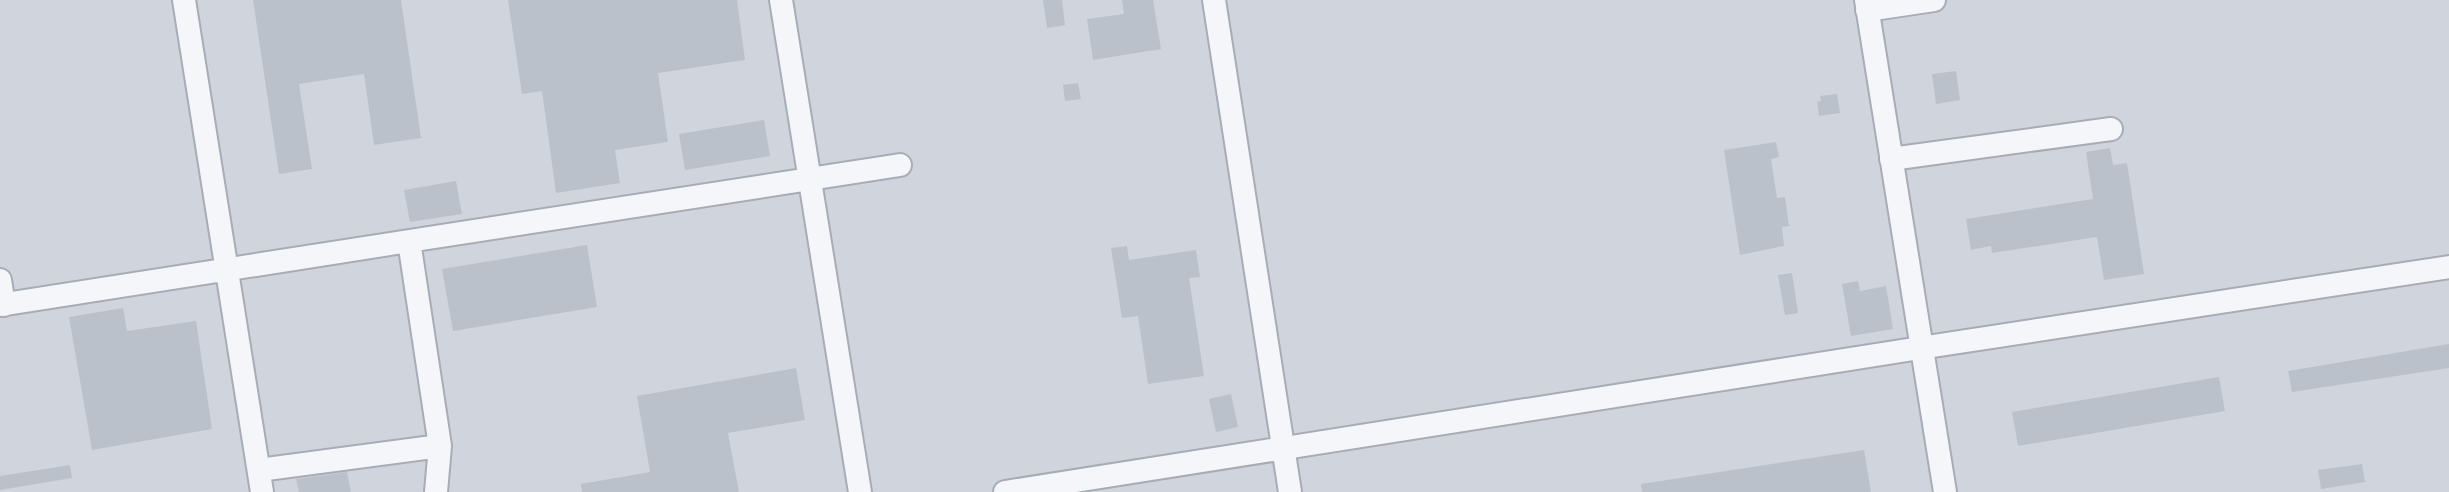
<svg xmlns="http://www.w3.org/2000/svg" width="2449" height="492" viewBox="0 0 2449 492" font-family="'Public Sans',sans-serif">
<rect width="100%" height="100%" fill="#e2e5eb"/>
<path fill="#d0d4dd" d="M0 0H2449V492H0Z"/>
<path fill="#bbc1cb" d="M253 0H401L421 138 374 145 364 74 299 84 312 169 279 174Z
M508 0H737L745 60 658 73 668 142 615 150 620 183 556 193 542 91 522 94Z
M1043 0H1062L1065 25 1047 28Z
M1122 0H1153L1161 49 1093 60 1087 19 1124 14Z
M1956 71 1960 100 1936 104 1932 74Z
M1078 83 1081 99 1065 101 1063 85Z
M1837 94 1840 113 1819 116 1817 102 1821 101 1820 96Z
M764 120 770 156 685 170 679 134Z
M1776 142 1779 157 1771 159 1777 198 1785 197 1789 226 1782 227 1784 246 1740 255 1724 150Z
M2110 148 2113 165 2127 163 2144 274 2104 280 2097 237 1992 253 1991 246 1971 250 1966 219 2093 199 2086 152Z
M456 181 462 214 410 222 404 190Z
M587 245 597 307 453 331 442 269Z
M1127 246 1129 260 1196 250 1200 277 1189 278 1204 376 1148 384 1138 316 1122 318 1111 248Z
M1792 273 1798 313 1785 315 1778 275Z
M1858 281 1860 291 1886 286 1893 329 1851 336 1842 284Z
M123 308 127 331 196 321 212 429 92 450 69 317Z
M2449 344V368L2292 392 2288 371Z
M796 368 805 420 728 433 739 492H582L581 484 650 472 637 396Z
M2219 377 2225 411 2018 446 2012 412Z
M1231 394 1238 427 1216 432 1209 399Z
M1864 450 1871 492H1642L1641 484Z
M2362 464 2365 482 2321 489 2318 470Z
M70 465 72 478 0 490V476Z
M347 472 351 492H299L296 479Z"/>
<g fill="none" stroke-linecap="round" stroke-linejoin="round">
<g stroke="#a7acb6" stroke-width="26">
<path id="minor" d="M184 0 262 492
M781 0 860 492
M1214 0 1290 492
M1866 0 1945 492
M1867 10 1934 0
M1891 159 2111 129
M409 241 900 165
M0 280 4 305
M0 305 409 241 440 446 259 470
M436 492 440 446
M1005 492 1920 348 2449 267"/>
</g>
<use href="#minor" stroke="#f5f6f9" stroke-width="22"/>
</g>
</svg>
